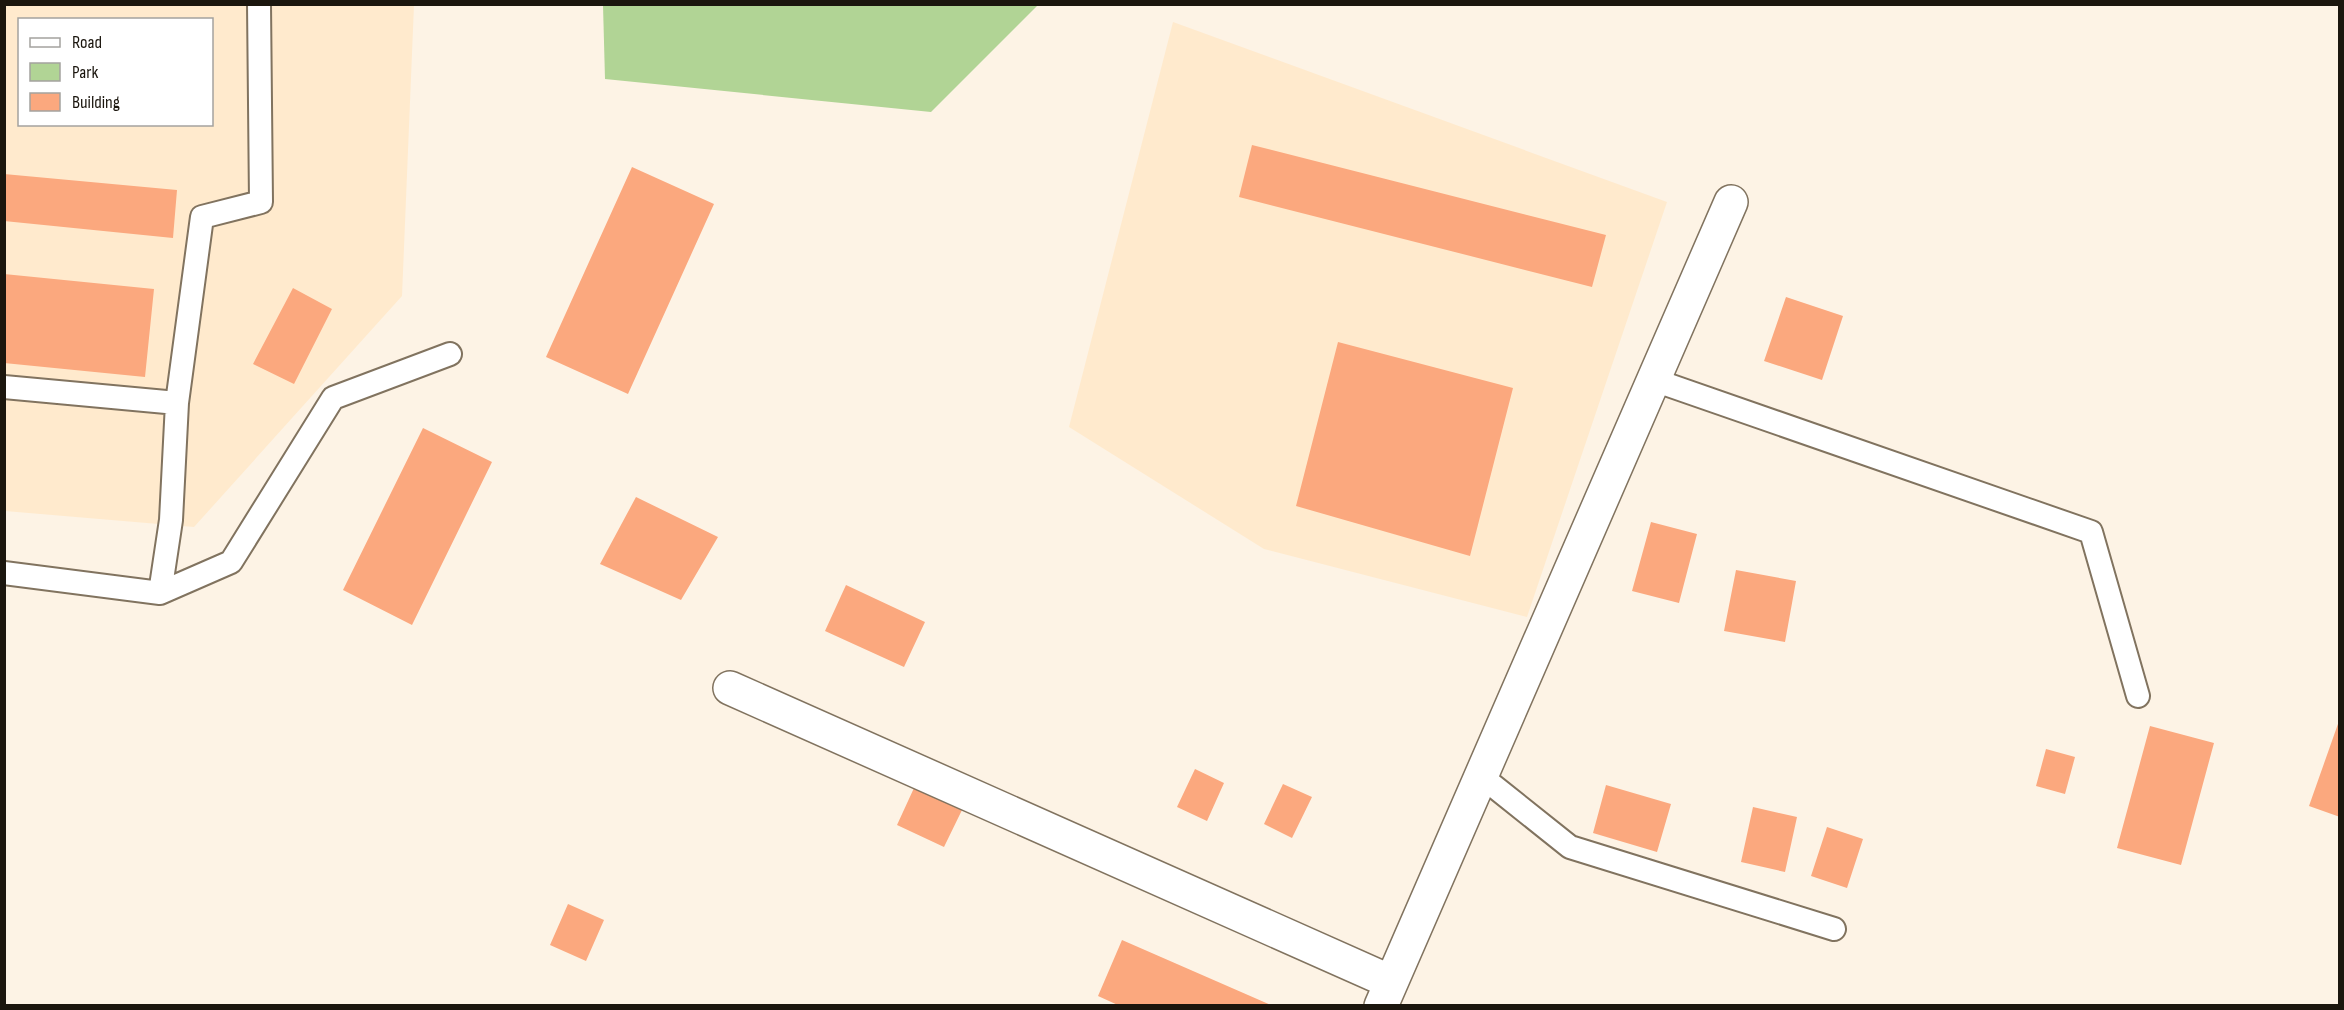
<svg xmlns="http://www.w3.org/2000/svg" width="2344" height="1010" viewBox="0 0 2344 1010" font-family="'Sofia Sans Condensed',sans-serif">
<rect width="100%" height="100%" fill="#fdf3e5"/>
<path fill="#ffeacd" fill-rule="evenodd" d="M4 5H414L402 296 194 527 5 511ZM20 20H212V124H20Z
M1173 22 1667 202 1527 617 1264 549 1069 427Z"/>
<path fill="#b1d495" d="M603 5V4L1038 5 931 112 605 79Z"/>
<path fill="#fba87e" d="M1252 145 1606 235 1592 287 1239 197Z
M632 167 714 204 628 394 546 357Z
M4 174 177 190 173 238 4 221Z
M4 274 154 289 145 377 4 363Z
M293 288 332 309 294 384 253 364Z
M1786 297 1843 316 1822 380 1764 361Z
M1338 342 1513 388 1470 556 1296 506Z
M423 428 492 462 412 625 343 590Z
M636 497 718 537 681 600 600 564Z
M1651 522 1697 534 1679 603 1632 591Z
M1736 570 1796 581 1785 642 1724 631Z
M846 585 925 622 904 667 825 631Z
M2339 721H2340V817L2309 806Z
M2150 726 2214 743 2181 865 2117 848Z
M2046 749 2075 757 2065 794 2036 786Z
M1195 769 1224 783 1207 821 1177 807Z
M1283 784 1312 797 1292 838 1264 824Z
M1606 785 1671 804 1657 852 1593 833Z
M914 788 962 810 944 847 897 825Z
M1753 807 1797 817 1785 872 1741 862Z
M1827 827 1863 839 1847 888 1811 876Z
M568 904 604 920 586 961 550 945Z
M1122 940 1273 1006H1120L1098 996Z"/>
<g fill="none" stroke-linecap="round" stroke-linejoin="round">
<g stroke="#81735f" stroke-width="26">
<path id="service" d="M1654 380 2091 532 2138 696
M4 387 177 403
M4 573 160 593 231 562 333 398 450 354
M160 593 171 520 177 403 202 217 261 202 259 4
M1481 776 1570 847 1834 929"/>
</g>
<g stroke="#81735f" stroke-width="36">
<path id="minor" d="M730 688 1391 982
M1381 1006 1731 202"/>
</g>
<use href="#service" stroke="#fff" stroke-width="22"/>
<use href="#minor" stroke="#fff" stroke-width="33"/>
</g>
<rect width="2344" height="1010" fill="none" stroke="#1b160e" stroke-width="12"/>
<rect x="18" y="18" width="195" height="108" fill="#ffffff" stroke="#a4a29f" stroke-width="1.5"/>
<rect x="30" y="38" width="30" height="9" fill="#ffffff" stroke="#a4a29f" stroke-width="1.5"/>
<text x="72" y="48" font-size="18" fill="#1b160e">Road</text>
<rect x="30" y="63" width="30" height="18" fill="#b1d495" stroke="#a4a29f" stroke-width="1.5"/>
<text x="72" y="78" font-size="18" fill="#1b160e">Park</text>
<rect x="30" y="93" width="30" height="18" fill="#fba87e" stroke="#a4a29f" stroke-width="1.5"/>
<text x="72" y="108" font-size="18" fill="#1b160e">Building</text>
</svg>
